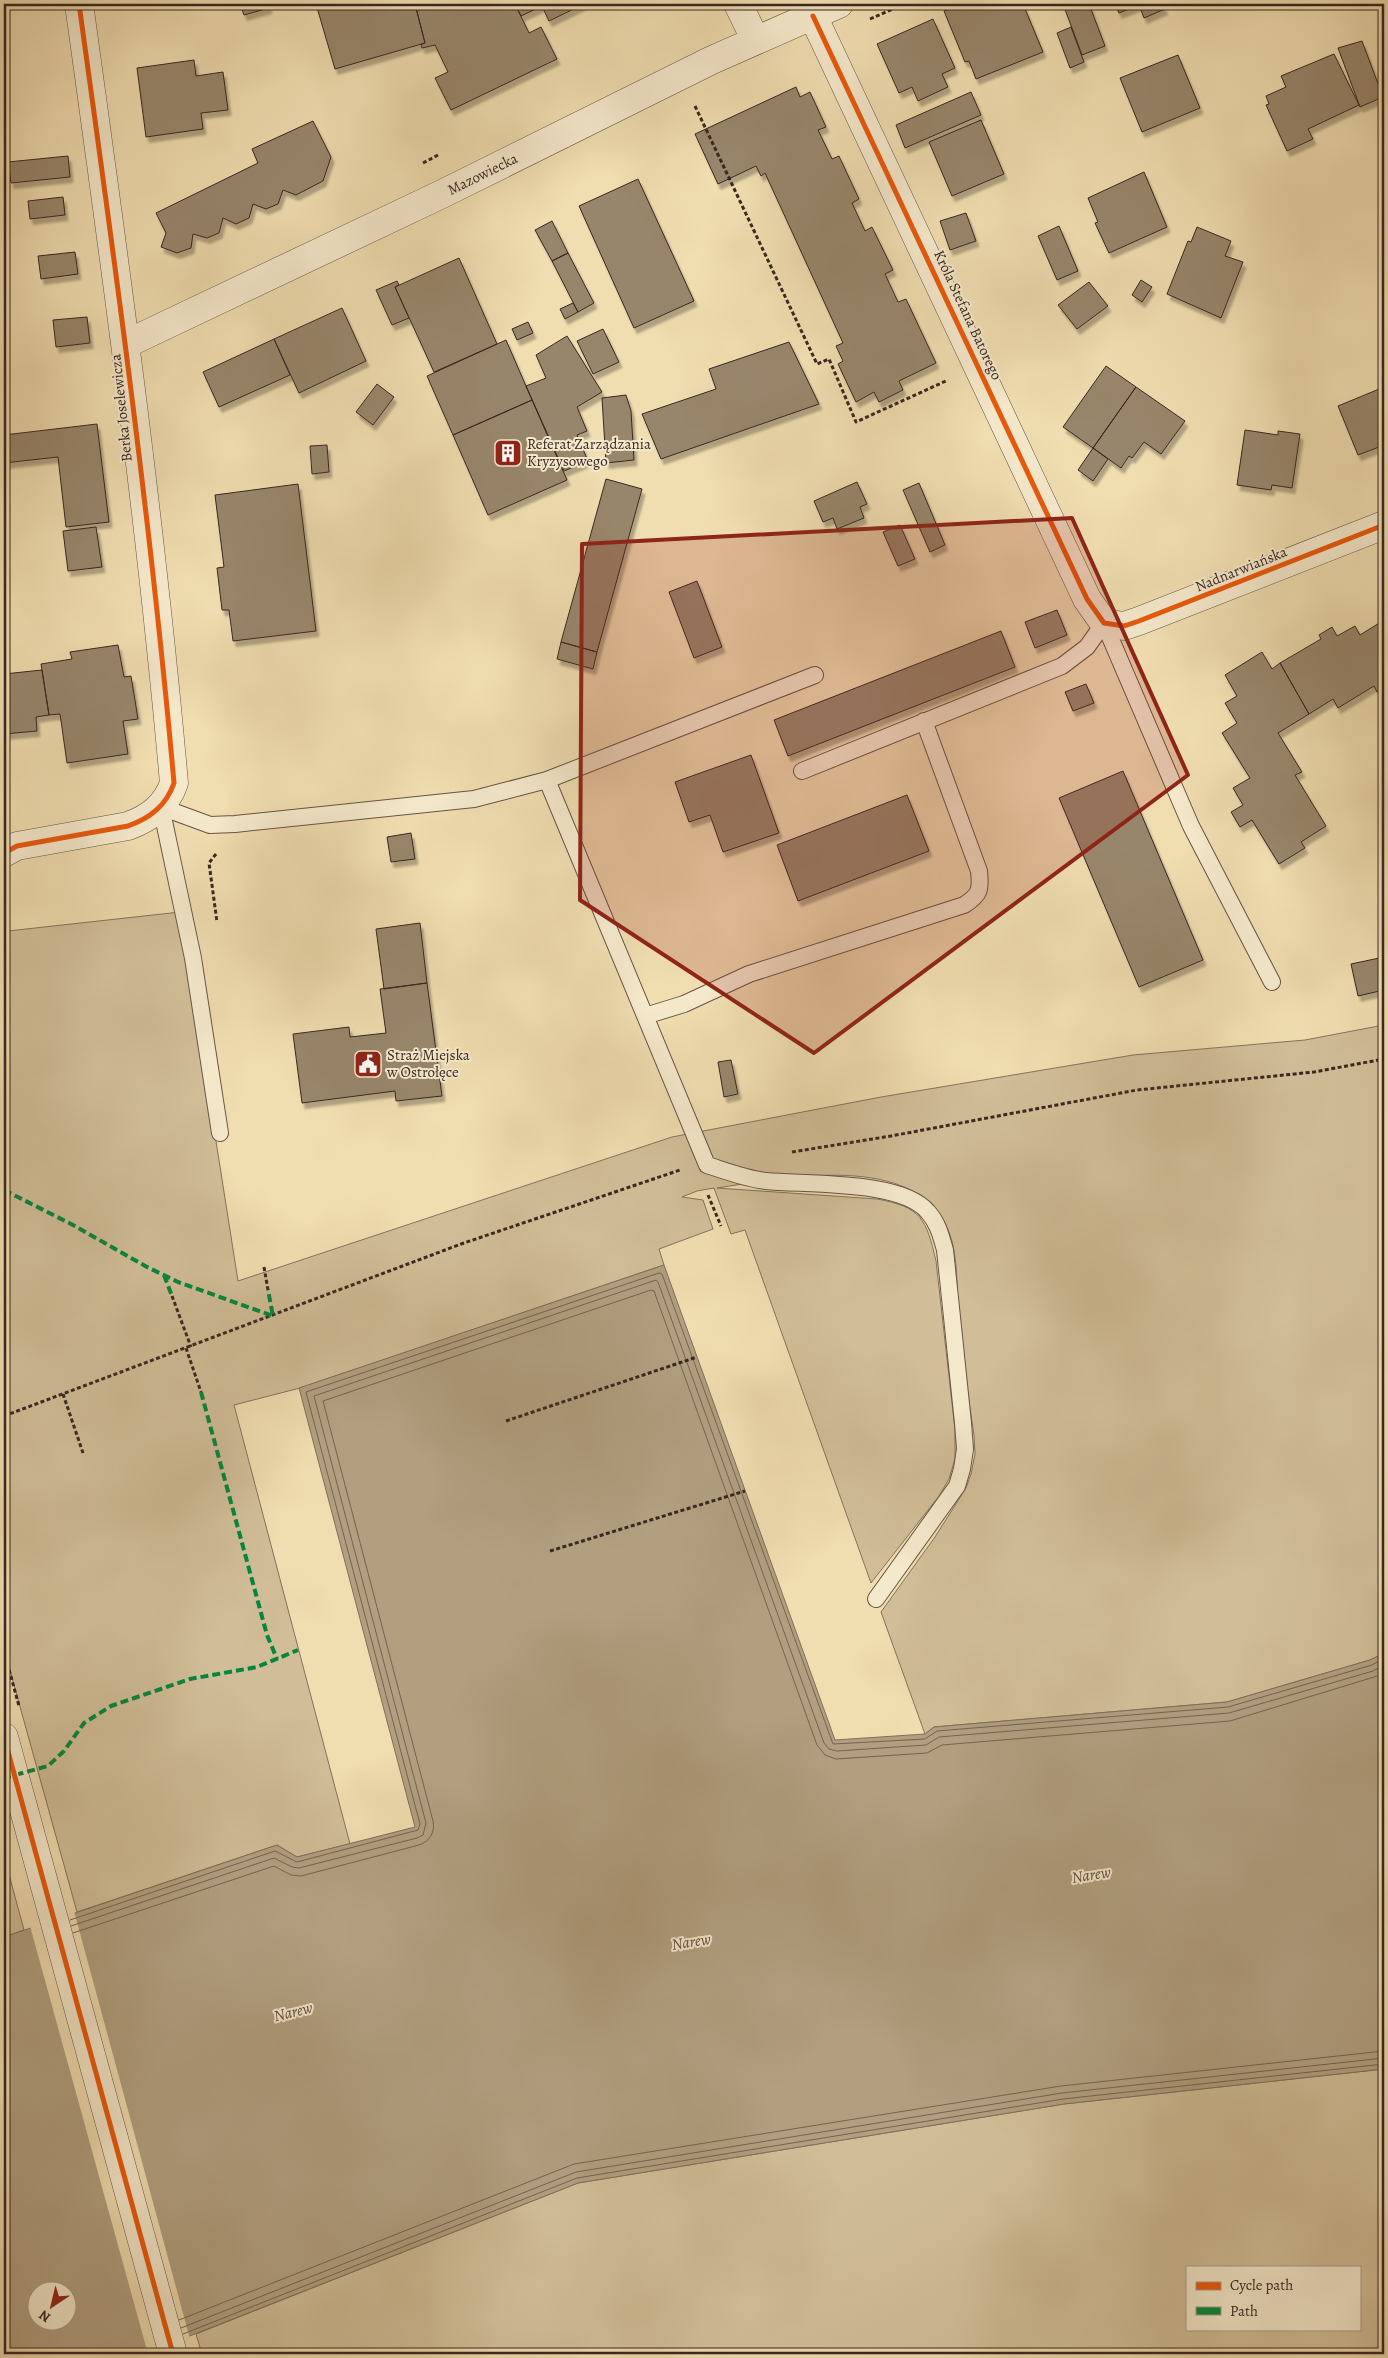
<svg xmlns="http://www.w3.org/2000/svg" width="1388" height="2358" font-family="Alegreya,serif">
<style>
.green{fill:#d1be98;stroke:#84725d;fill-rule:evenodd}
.water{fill:#b19f80;stroke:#816f5a;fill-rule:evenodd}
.pier{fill:#f0ddb0}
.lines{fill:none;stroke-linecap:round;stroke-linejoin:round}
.shore{stroke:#746351;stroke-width:1}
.building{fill:#98866c;stroke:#382722;filter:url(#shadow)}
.service-casing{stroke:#665446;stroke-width:18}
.minor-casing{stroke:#665446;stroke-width:29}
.tertiary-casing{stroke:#665446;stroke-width:29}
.path{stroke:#382722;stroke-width:3;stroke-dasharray:4 2.5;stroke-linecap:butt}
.service{stroke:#f5e9cc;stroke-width:16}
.minor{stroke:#f5e9cc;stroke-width:28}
.tertiary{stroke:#f5e9cc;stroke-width:28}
.quiet{stroke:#00873e;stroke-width:4;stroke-dasharray:8 4;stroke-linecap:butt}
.cycleway-casing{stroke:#f5e9cc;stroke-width:8}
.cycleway{stroke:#e8590c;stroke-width:5}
.marked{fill:#8f2418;fill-opacity:0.2;stroke:#8f2418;stroke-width:4;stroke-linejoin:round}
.labels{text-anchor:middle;stroke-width:4;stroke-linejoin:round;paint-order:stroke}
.street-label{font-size:15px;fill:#382722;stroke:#f5e9cc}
.poi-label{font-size:15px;fill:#382722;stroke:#f5e9cc;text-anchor:start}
.water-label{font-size:16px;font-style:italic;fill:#5c4b3e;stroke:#f5e9cc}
</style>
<defs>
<filter id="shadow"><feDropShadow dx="3" dy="5.5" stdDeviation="1" flood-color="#0004"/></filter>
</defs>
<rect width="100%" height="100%" fill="#f0ddb0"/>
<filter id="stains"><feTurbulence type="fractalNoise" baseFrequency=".004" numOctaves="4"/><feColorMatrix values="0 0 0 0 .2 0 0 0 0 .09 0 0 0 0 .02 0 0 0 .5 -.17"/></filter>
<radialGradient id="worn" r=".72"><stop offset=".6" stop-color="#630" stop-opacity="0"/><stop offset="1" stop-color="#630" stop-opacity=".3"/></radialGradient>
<path class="green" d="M180 912 238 1281 672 1137 881 1097 1133 1055 1305 1040 1384 1025V1653L1370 1660 1227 1702 934 1727 925 1734 881 1612 935 1537 966 1488 971 1474 975 1454 974 1435C968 1397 963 1357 959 1318 956 1290 959 1258 949 1232 918 1150 783 1178 717 1188L877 1199C921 1207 926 1218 936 1261L955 1430V1459L949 1479 939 1496 871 1583 745 1230 731 1234 714 1188 697 1191 682 1197 703 1200 713 1229 659 1249 664 1265 300 1388 234 1405 350 1844 297 1857 277 1845 77 1912 4 1649V928L8 931Z
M4 1856 24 1930 4 1937Z
M1384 2069V2354H202L196 2334 578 2183 1064 2104ZM1187 2267H1359V2329H1187Z"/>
<path class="water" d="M664 1265 835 1740 925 1734 934 1727 1227 1702 1370 1660 1384 1653V2069L1064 2104 578 2183 144 2354H4V1937L277 1845 297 1857 415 1827 299 1388ZM38 2290H68V2320H38Z"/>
<path class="pier" d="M74 1911 190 2339 151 2354H148L30 1926Z"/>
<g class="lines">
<path class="shore" d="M70 1920 275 1851 297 1862 418 1830 420 1824 306 1392 659 1273 662 1274 833 1744 925 1739 937 1731 1228 1707 1372 1665 1384 1658
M71 1926 274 1858 292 1867 299 1868 417 1838 423 1835 426 1823 314 1396 656 1280 658 1282 824 1743 829 1749 837 1751 926 1745 939 1737 1229 1713 1373 1671 1384 1665
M73 1933 274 1866 291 1875 301 1876 419 1845C430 1841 435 1833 433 1821L323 1401 651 1290 654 1291 817 1745 825 1755 836 1759 927 1753 942 1745 1230 1721 1384 1674
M179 2320 574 2164 1061 2086 1384 2051
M181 2328 576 2172 1062 2093 1384 2058
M183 2334 577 2178 1063 2099 1384 2064"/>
</g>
<path class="building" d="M240 4H268L269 8 244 15Z
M316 4H415L425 43 335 69Z
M415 4H515L529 33 541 27 557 59 451 110 435 78 448 72 435 45 422 48 421 44 425 43Z
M515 4H584L549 21 542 6 521 16Z
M963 4H977L978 6 983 4H1023L1043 52 976 79 969 61 965 62 944 11Z
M1063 4H1089L1105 46 1082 55Z
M1115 4H1162L1165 9 1144 18 1139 5 1119 13Z
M933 19 955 68 942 74 948 87 918 101 912 87 899 93 877 44Z
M1071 27 1084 62 1070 68 1057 33Z
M1362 41 1383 97 1360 107 1338 48Z
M1334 54 1359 105 1308 129 1313 139 1287 151 1266 105 1269 104 1266 96 1286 87 1281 76Z
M1178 55 1200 108 1142 132 1120 78Z
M194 60 196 76 223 72 228 110 201 113 203 129 146 137 137 68Z
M796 87 800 97 810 92 826 127 818 130 832 159 839 156 859 199 852 203 865 231 872 227 893 270 885 274 898 302 906 299 936 363 899 381 903 390 879 402 874 392 856 402 838 364 843 361 836 346 843 343 765 173 761 176 756 166 718 184 695 134Z
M971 92 981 115 905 148 896 125Z
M981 120 1004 174 952 196 929 142Z
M313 121 331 157 323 181 296 195 283 190 278 204 266 209 253 204 249 218 236 224 223 218 219 233 207 238 193 234 191 248 177 253 161 247 166 233 156 213 258 163 252 149Z
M68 156 70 177 11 183 8 162Z
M1144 172 1167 227 1109 253 1095 223 1098 222 1088 198Z
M638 179 694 301 634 328 579 206Z
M63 197 65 215 30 219 28 201Z
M966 213 976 241 950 250 940 221Z
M552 221 568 253 552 261 535 230Z
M1059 226 1078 271 1057 280 1038 236Z
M1197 227 1231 241 1225 256 1243 262 1221 318 1167 294 1188 241 1191 242Z
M75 252 78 274 41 279 38 256Z
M568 253 594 303 578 312 552 261Z
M459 258 497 344 434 372 395 287Z
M1141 280 1152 287 1142 302 1132 295Z
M397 281 399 285 395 287 409 318 392 325 376 290Z
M1089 282 1108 306 1077 329 1058 305Z
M573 303 578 312 565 319 560 309Z
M342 308 366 361 299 393 274 339Z
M87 317 90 343 56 347 53 320Z
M528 322 533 333 517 340 512 329Z
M603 329 619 362 593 374 577 341Z
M567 336 602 392 577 407 587 431 577 435 588 461 564 471 526 386 546 378 536 355Z
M274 339 290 375 219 407 203 372Z
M506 340 532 400 453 435 427 376Z
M789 342 819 404 661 459 642 414 716 389 709 369Z
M1106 366 1136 387 1093 448 1063 427Z
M377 384 394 397 373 425 356 412Z
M1136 387 1185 421 1161 454 1144 442 1132 458 1129 456 1121 468 1093 448Z
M1384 387V441L1378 443 1379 447 1358 455 1338 406Z
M626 395 631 411 634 460 606 463 602 398Z
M532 400 567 480 488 515 453 435Z
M97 424 109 522 66 527 58 457 4 463V435Z
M1245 430 1278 435V431L1300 434 1292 488 1272 485 1271 490 1237 485Z
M327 445 329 472 312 474 310 446Z
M1093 448 1108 459 1093 481 1078 470Z
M606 479 642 489 597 652 561 642Z
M857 482 867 504 860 507 864 518 837 529 833 518 823 522 814 501Z
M919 483 945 545 930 552 903 490Z
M298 484 316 631 233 641 229 610H222L217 568 224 567 215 495Z
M900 525 915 559 898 566 883 532Z
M96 527 102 567 68 571 63 531Z
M697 581 722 647 694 658 669 592Z
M1057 610 1067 635 1035 648 1025 622Z
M1384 620V688L1377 692 1374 686 1338 708 1333 699 1309 714 1280 663 1321 639 1319 635 1332 627 1337 636 1355 626 1360 635Z
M1001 631 1015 667 788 756 774 720Z
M561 642 597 652 593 669 557 659Z
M118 645 124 677 131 676 138 719 123 721 128 754 67 763 60 714 49 715 41 664 72 659 70 652Z
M1262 652 1272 669 1280 663 1309 714 1278 733 1302 772 1295 775 1326 826 1301 842 1305 848 1279 864 1252 820 1240 827 1231 812 1243 805 1233 788 1250 778 1222 733 1237 723 1225 703 1237 696 1225 675Z
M42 670 49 715 36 717 37 731 4 734V674Z
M1086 684 1094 703 1073 711 1065 692Z
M751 755 779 833 723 852 710 815 689 822 675 782Z
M1123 771 1203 960 1139 987 1059 798Z
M907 795 929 851 798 901 777 845Z
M411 833 415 859 391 862 387 837Z
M420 923 427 983 384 989 376 929Z
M1384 957V990L1358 996 1351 964Z
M427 983 442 1096 396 1101 395 1091 302 1103 293 1034 349 1027 350 1037 386 1033 380 989Z
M731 1060 738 1094 724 1097 718 1062Z"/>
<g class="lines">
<defs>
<path id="service" d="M1104 623 1191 826 1272 982
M802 771 1062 666 1087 647 1104 623
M547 780 707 1165C726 1171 747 1179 766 1181 807 1185 902 1180 928 1212 938 1223 941 1236 945 1250L963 1423 965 1449 962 1469 957 1486 876 1599
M161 807 210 825 235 824 474 799 547 780 815 675
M161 807 193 958 220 1133
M645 1016 684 1004 749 974 964 905C980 895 981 890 979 871L924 721"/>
<g id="minor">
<path d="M738 4 755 39"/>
<path d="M813 16 1087 599 1104 623 1124 626 1139 621 1384 525"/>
<path id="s1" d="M126 344 442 194 712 60 839 4"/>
</g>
<path id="tertiary" d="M4 853 17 846 128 826C150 818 166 806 174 783 151 523 115 263 79 4
M4 1737 173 2354"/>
</defs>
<use href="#service" class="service-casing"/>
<use href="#minor" class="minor-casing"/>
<use href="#tertiary" class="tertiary-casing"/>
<path class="path" d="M870 19 904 4
M695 106 817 364 829 359 856 422 948 380
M423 163 440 154
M216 854 209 863 217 922
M792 1152 891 1136 1137 1090 1314 1072 1384 1059
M708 1195 721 1226
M264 1267 268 1290
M172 1296 191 1347
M186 1348 201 1392
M63 1394 83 1453
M4 1416 461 1244 680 1170
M506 1421 697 1357
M550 1551 745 1491
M4 1651 19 1706"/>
<use href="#service" class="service"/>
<use href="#minor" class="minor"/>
<use href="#tertiary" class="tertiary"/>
<path class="quiet" d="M4 1190 73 1225 147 1267 178 1282 273 1316 268 1290
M164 1275 172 1296
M201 1392 267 1635 277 1659
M4 1778 48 1766 64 1751 84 1723 111 1706 190 1679 257 1667 298 1650"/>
<defs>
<path id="cycleway" d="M813 16 1087 599 1104 623 1124 626 1139 621 1384 525
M4 853 17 846 128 826C150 818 166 806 174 783 151 523 115 263 79 4
M4 1737 173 2354"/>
</defs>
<use href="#cycleway" class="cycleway-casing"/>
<use href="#cycleway" class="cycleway"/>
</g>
<path class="marked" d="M1072 518 1188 775 814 1053 580 900 582 544Z"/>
<defs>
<symbol id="building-square" viewBox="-11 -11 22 22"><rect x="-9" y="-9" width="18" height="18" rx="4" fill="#8f2418" stroke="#f5e9cc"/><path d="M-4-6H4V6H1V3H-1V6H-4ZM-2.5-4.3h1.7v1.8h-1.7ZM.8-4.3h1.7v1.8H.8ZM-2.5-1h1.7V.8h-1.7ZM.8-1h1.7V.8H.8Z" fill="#fff"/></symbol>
<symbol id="civic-square" viewBox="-11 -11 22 22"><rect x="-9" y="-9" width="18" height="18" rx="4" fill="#8f2418" stroke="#f5e9cc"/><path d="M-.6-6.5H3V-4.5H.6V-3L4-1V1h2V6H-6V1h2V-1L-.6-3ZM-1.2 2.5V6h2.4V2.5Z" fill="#fff"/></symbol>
</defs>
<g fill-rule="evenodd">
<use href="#building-square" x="492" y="437" width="32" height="32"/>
<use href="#civic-square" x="352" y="1048" width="32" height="32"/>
</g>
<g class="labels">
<g class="street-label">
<text dy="5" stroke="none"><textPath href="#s1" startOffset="395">Mazowiecka</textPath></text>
<text transform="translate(968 315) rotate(65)" y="5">Króla Stefana Batorego</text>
<text transform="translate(121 408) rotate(-96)" y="5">Berka Joselewicza</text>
<text transform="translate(1241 569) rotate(-22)" y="5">Nadnarwiańska</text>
</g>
<g class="poi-label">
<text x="527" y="449">Referat Zarządzania<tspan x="527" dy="17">Kryzysowego</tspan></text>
<text x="387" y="1060">Straż Miejska<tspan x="387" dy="17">w Ostrołęce</tspan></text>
</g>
<g class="water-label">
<text transform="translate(1091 1874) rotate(-9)" y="6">Narew</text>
<text transform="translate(691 1941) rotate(-9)" y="6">Narew</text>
<text transform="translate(293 2011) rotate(-14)" y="6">Narew</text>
</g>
</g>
<rect width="1388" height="2358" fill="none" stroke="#f0ddb0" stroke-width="20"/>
<rect x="5" y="5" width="1378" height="2348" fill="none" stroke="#382722" stroke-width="2.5"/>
<rect x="10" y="10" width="1368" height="2338" fill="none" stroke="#382722"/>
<rect x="1186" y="2266" width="175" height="65" fill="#f5e9cc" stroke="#a99b88"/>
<rect x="1196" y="2282" width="25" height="8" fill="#e8590c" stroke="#a99b88"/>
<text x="1230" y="2290" font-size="15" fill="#382722">Cycle path</text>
<rect x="1196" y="2307" width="25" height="8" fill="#00873e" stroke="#a99b88"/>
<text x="1230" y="2316" font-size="15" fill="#382722">Path</text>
<g transform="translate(52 2306) rotate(215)"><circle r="24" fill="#f5e9cc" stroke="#a99b88"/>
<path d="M0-4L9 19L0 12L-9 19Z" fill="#8f2418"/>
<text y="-8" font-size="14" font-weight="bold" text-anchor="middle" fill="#382722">N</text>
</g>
<rect width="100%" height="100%" filter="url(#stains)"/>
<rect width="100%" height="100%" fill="url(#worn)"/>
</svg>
